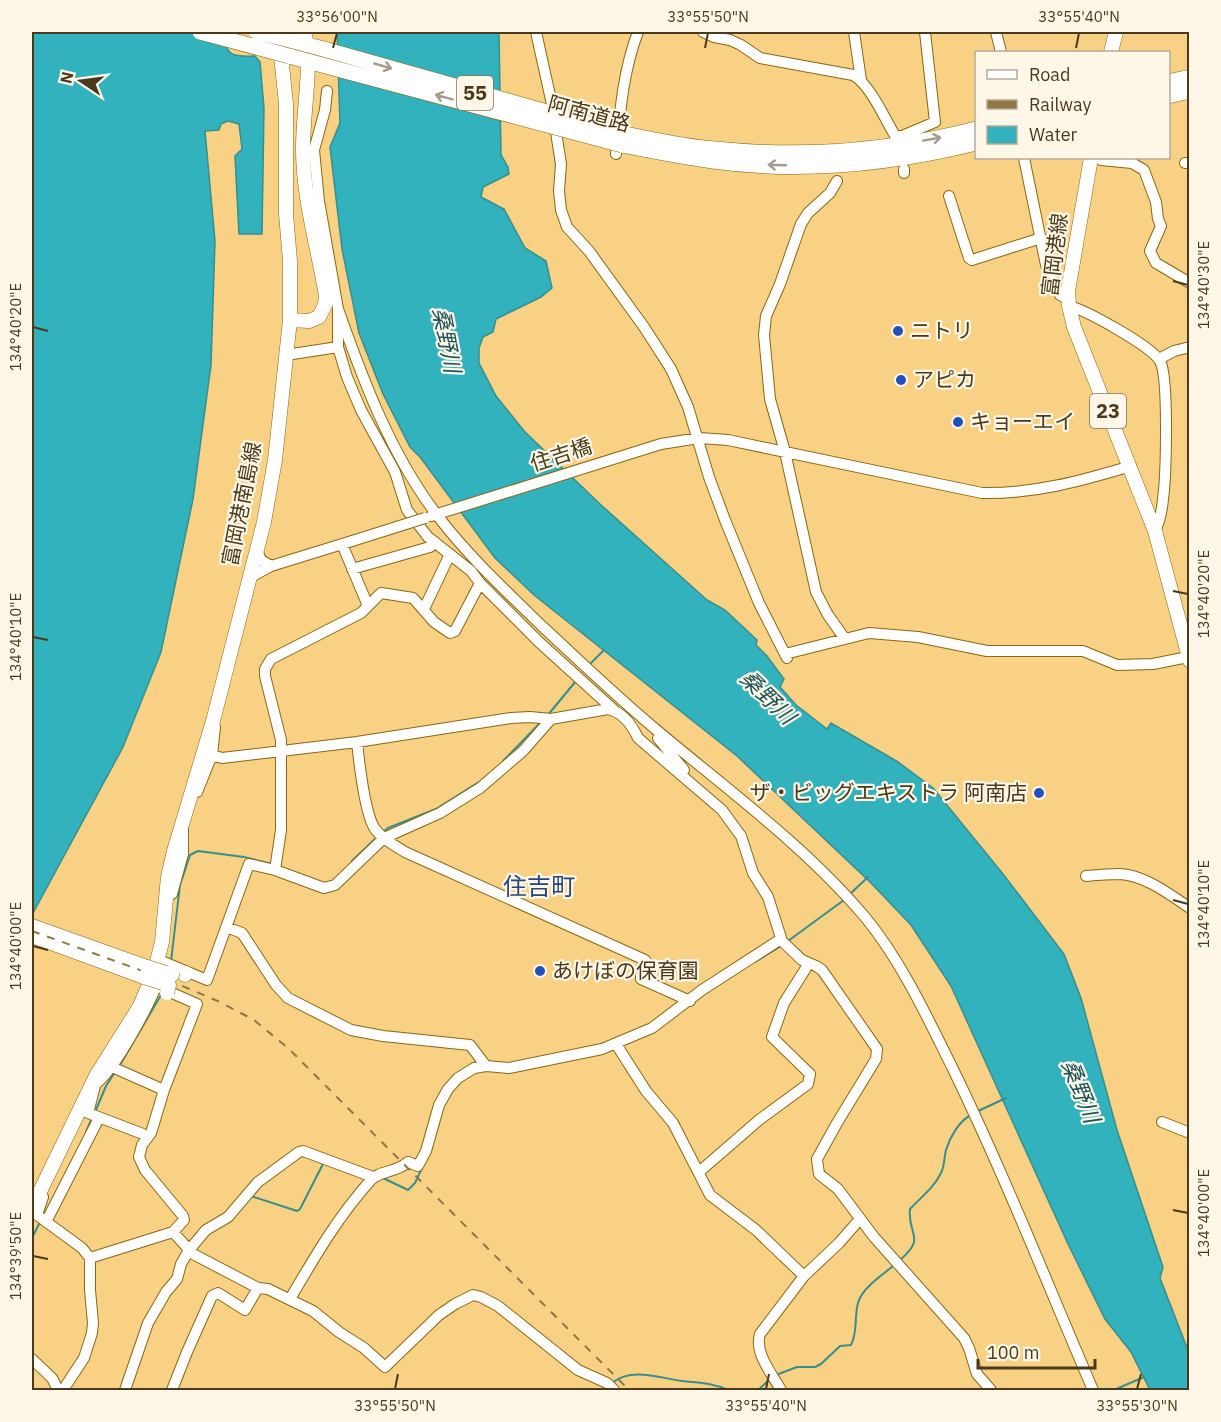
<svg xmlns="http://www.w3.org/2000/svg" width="1221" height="1422" font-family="'IBM Plex Sans','Noto Sans JP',sans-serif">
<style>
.water{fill:#31b2bd;stroke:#388e8c;stroke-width:1.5}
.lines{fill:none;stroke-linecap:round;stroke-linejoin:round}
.stream{stroke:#388e8c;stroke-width:2}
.minor-casing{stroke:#8a6712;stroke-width:12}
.major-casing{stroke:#8a6712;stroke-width:15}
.highway-casing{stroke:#8a6712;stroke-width:16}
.minor{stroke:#fff;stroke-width:10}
.major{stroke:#fff;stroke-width:14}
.highway{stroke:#fff;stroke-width:15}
.rail{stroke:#907645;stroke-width:2;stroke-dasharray:8 8;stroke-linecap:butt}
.minor-bridge-casing{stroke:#8a6712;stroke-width:12;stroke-linecap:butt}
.major-bridge-casing{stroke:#8a6712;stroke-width:15;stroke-linecap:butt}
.highway-bridge-casing{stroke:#8a6712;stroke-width:16;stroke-linecap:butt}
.minor-bridge{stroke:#fff;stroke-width:10}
.major-bridge{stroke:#fff;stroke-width:14}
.highway-bridge{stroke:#fff;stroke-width:15}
.oneway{stroke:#a49c8d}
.ticks{fill:none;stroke:#4a3a1b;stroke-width:2}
.poi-dot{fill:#2251be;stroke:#fef7e8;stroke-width:2}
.labels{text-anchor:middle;stroke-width:4.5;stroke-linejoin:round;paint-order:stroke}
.shield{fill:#fef7e8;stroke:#807358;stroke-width:1.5}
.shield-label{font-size:20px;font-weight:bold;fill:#4a3a1b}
.street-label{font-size:21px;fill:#4a3a1b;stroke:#fef7e8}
.poi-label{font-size:21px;fill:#4a3a1b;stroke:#fef7e8;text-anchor:start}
.water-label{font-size:22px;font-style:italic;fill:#1f5358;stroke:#fef7e8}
.quarter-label{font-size:24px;fill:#2a447c;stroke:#fef7e8}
.neatline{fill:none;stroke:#4a3a1b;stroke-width:2}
.ticks-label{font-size:15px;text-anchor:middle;fill:#4a3a1b}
</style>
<rect width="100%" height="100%" fill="#f8d185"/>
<path class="water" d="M32 32H224C225 56 232 57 255 56L260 62 264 108 262 234H239L235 156 242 149 239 124 228 121 221 124 219 130 205 131 215 241 211 365 193 499 161 652 123 747 32 915Z
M337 32H499L501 155 508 167 509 174 483 187 481 197 504 209 525 248 546 261 552 288 541 297 496 319 493 332 483 337 479 348V363L496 396 525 432 601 505 707 600 725 610 757 640 756 645 767 656 784 679 780 687 796 705 827 729 831 723 898 762 933 788 1003 874 1064 954 1081 998 1117 1130 1163 1267 1160 1278 1189 1353V1390H1150L1131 1352 1105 1319 1068 1244 951 986 911 925 870 882 737 756 534 595 495 558 420 457 410 447 383 394 359 333 342 249 330 147 340 123Z"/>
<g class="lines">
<path class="stream" d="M589 665 604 650
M547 716 576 681
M503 761 541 722
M383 832 388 828 436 809 479 782
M352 861 376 838
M850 894 868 877
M788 941 844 900
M171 961 180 885 190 855 198 851 244 857 272 864
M755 962 781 946
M120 1065 161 995
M95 1112 106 1086 115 1072
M976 1112 1006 1098
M86 1132 92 1118
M383 1178 408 1190 415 1183 422 1168
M251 1196 297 1211 300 1209 324 1162
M32 1238 40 1222
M900 1260C927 1237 907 1235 910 1209 921 1197 933 1189 941 1173 945 1165 944 1157 946 1150 950 1137 959 1121 971 1115
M776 1375 797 1367H815L821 1364 840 1346 851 1345C858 1332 854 1317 858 1303 862 1288 881 1276 893 1266
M612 1383C631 1367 660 1378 682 1381 698 1383 714 1383 728 1390
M758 1390 769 1380
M1114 1390 1144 1377"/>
<defs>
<path id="minor" d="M536 32 551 100 561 164 559 191 561 210 567 227 589 251 644 327 671 369 688 407 709 477 725 520 759 603 787 658
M703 32 714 37 730 40 741 45 760 58 853 75C871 85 885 120 897 139
M854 32 861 80
M996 32 1001 52
M327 91 325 110 314 150 319 201 338 309V347L347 377 361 410 395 472 407 510 428 537 471 571 480 583 539 642 614 710
M896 136H902L935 122 925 32
M616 154C620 112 623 71 638 32
M1024 158 1046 265 1060 295 1068 299
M1101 160 1132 163 1144 170 1156 202 1158 219 1161 226 1150 251 1156 263 1190 283
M1185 163H1190
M904 169V173
M837 181 830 193 808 213 801 224 780 284 766 316 764 335 770 399 785 452 816 592 828 615 845 639
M949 196 969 258 972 260 1041 238
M1069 306C1086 310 1151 346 1160 361 1169 377 1166 477 1163 499 1162 510 1160 521 1155 531
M338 309C363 380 391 455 437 515 468 556 507 592 544 628 582 663 619 699 659 732 729 791 806 847 865 917 902 962 927 1017 953 1069 1004 1174 1047 1283 1093 1390
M286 355 338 347
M1159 359 1174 351 1190 347
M431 516 661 444 699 438 728 440 982 493C1034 494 1081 481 1131 466
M342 544 368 606
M271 566 352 541
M352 569 430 547 435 542
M249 578 271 566 261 560 257 550
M480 583 455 631 450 633 434 622 413 598 381 593 361 613 271 659 265 669V676L281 740V830L275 870 324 888 335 885 384 838 440 813 480 788 523 751 551 719
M424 609 450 554
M785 654 869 633 918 637 987 651H1083L1117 665 1153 664 1188 657
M658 738 684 770
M357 742C359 761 365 815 375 829 382 839 394 845 405 852L645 960 648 964 641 975V979L690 1001
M212 755 222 758 357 742 511 718 530 717 551 719 608 709C622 712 632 725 638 738L722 810 741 836 753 873 768 897 782 941 802 960 816 966 822 970 877 1049 876 1059 837 1123 817 1159 819 1174 838 1189 874 1237 964 1338 969 1348 977 1374 991 1390
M197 792 212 755 215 727
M1086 876C1097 875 1108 874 1119 874 1145 875 1169 894 1190 908
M172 894 183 854V827
M226 927 242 933 276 985 288 998 351 1030 383 1036 470 1045 486 1066
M164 962 207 980 249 864 275 870
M616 1044 646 1091 673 1123 710 1195 756 1230 804 1276
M112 1067 164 1090
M91 1086C107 1085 155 996 159 978
M95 1086 88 1113 143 1134 146 1137
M1162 1122 1190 1133
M699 1172 759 1120 808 1084 810 1074 772 1037 784 1003 806 968 807 963
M43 1197 37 1215 82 1248 90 1258V1290L93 1323 92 1333 84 1358 63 1390
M46 1222 99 1118
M173 1232 193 1254 258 1288 268 1289 313 1311 339 1332 364 1348 385 1367 439 1315 455 1304 473 1295 481 1297 498 1306 578 1370 607 1383 614 1390
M90 1258 173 1232 184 1220 183 1216 145 1170 139 1157 142 1145 151 1133 164 1090 197 1004 163 989
M290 1299C314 1258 339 1215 371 1180 380 1170 396 1173 408 1162L418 1166 426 1151 439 1105 448 1089 458 1078 474 1068 486 1066 509 1068 602 1049 652 1028 702 990 781 939
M32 1359 52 1378 58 1390
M125 1390 148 1323 166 1292 177 1279 181 1264 189 1250 206 1230 228 1217 258 1182 299 1152 303 1151 373 1177
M172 1390 187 1352 212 1296 218 1293 245 1310 258 1288
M781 1390C772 1374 754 1353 760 1334L804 1276 839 1243 860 1219"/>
<path id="major" d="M304 32 307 45
M1111 52 1116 32
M1091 158 1068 291 1069 306 1074 327 1155 531 1190 661
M290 320 309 321 319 317 325 305 326 296C318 248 303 198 303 149 303 119 308 90 308 61
M32 926 147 967
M32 936 144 977
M185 975 186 973
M32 1208 96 1076 140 1006 154 973 162 942 168 877 174 851 213 721 264 522 275 460 290 320V261L286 214V104L280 46"/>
<path id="highway" d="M290 40 327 50
M289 56 326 66
M1168 82 1190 77
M1168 96 1190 91
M625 134C655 140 685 147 715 149 803 158 891 151 976 129
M622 145C652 151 682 157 713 161 800 173 891 164 976 143"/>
</defs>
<use href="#minor" class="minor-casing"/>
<use href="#major" class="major-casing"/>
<use href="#highway" class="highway-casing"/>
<use href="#minor" class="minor"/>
<use href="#major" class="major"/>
<use href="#highway" class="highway"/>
<path class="rail" d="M32 931 173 982 220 1002 254 1020 289 1049 629 1390"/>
<defs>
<path id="minor-bridge" d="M352 541 425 518"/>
<path id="major-bridge" d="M147 967 172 975 173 971
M144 977 169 985 167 993"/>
<path id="highway-bridge" d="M200 32 289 56
M257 32 290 40
M327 50 625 134
M326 66 622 145"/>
</defs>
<use href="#minor-bridge" class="minor-bridge-casing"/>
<use href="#major-bridge" class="major-bridge-casing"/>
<use href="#highway-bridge" class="highway-bridge-casing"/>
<use href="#minor-bridge" class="minor-bridge"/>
<use href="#major-bridge" class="major-bridge"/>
<use href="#highway-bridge" class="highway-bridge"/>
</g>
<defs><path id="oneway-shaft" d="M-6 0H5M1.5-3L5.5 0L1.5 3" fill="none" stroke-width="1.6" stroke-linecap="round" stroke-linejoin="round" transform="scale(1.5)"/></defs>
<g class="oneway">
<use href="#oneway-shaft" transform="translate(383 66) rotate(16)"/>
<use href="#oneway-shaft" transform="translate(444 97) rotate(-165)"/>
<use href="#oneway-shaft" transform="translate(932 139) rotate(-10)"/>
<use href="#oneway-shaft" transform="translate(777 165) rotate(-178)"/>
</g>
<path class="ticks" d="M333 48 337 33M705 48 708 33M1076 48 1079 33M1173 281 1188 285M33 327 48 331M1173 591 1188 594M33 637 48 640M1173 900 1188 904M33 946 48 950M1173 1210 1188 1213M33 1256 48 1259M395 1389 398 1374M766 1389 769 1374M1137 1389 1141 1374"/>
<g class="poi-dot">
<circle cx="898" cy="331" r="6"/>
<circle cx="901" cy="380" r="6"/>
<circle cx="958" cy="422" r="6"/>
<circle cx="1039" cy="793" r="6"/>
<circle cx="540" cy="971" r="6"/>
</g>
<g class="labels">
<g class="shield">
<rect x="457" y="76" width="36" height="34" rx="4.5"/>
<rect x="1090" y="394" width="36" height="34" rx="4.5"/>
</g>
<g class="shield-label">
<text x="475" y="100">55</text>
<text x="1108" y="418">23</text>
</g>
<g class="street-label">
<text transform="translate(589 114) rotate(15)" y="7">阿南道路</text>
<text transform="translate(1055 255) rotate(-83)" y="7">富岡港線</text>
<text transform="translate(561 455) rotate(-18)" y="7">住吉橋</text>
<text transform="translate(242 504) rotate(-79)" y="7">富岡港南島線</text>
</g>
<g class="poi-label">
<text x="910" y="338">ニトリ</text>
<text x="913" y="387">アピカ</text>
<text x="970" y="429">キョーエイ</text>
<text x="1027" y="800" text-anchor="end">ザ・ビッグエキストラ 阿南店</text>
<text x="552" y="978">あけぼの保育園</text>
</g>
<g class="water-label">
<text transform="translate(447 340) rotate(79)" y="8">桑野川</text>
<text transform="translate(768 697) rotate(44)" y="8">桑野川</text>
<text transform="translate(1081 1091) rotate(68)" y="8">桑野川</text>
</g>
<g class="quarter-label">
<text x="539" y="895">住吉町</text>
</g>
</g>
<rect width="1221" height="1422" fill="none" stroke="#fef7e8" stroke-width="66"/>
<rect x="975" y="51" width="195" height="108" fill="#fef7e8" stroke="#b6ab96" stroke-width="1.5"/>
<rect x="987" y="70" width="30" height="9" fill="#ffffff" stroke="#b6ab96" stroke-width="1.5"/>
<text x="1029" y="81" font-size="18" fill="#4a3a1b">Road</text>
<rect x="987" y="100" width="30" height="9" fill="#907645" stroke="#b6ab96" stroke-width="1.5"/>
<text x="1029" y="111" font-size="18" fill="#4a3a1b">Railway</text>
<rect x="987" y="126" width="30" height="18" fill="#31b2bd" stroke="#b6ab96" stroke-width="1.5"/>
<text x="1029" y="141" font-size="18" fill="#4a3a1b">Water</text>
<g transform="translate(81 81) rotate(283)" stroke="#fef7e8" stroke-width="4.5" paint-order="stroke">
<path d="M0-4.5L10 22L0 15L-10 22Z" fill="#4a3a1b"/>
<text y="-9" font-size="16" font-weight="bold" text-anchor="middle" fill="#4a3a1b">N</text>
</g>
<path d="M978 1359v9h117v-9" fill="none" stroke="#4a3a1b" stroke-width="3"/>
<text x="987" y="1359" font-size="18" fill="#4a3a1b" stroke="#fef7e8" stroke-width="4.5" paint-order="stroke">100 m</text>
<rect x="33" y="33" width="1155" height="1356" class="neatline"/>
<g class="ticks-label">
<text x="337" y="22">33°56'00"N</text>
<text x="708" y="22">33°55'50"N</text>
<text x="1079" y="22">33°55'40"N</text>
<text transform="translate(1204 285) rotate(-90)" y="5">134°40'30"E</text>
<text transform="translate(16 327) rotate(-90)" y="5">134°40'20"E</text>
<text transform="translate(1204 594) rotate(-90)" y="5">134°40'20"E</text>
<text transform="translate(16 637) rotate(-90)" y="5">134°40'10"E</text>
<text transform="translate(1204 904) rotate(-90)" y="5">134°40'10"E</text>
<text transform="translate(16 946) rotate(-90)" y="5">134°40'00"E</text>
<text transform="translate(1204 1213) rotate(-90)" y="5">134°40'00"E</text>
<text transform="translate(16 1256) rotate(-90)" y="5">134°39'50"E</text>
<text x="395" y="1411">33°55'50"N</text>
<text x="766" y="1411">33°55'40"N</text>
<text x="1137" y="1411">33°55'30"N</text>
</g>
</svg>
